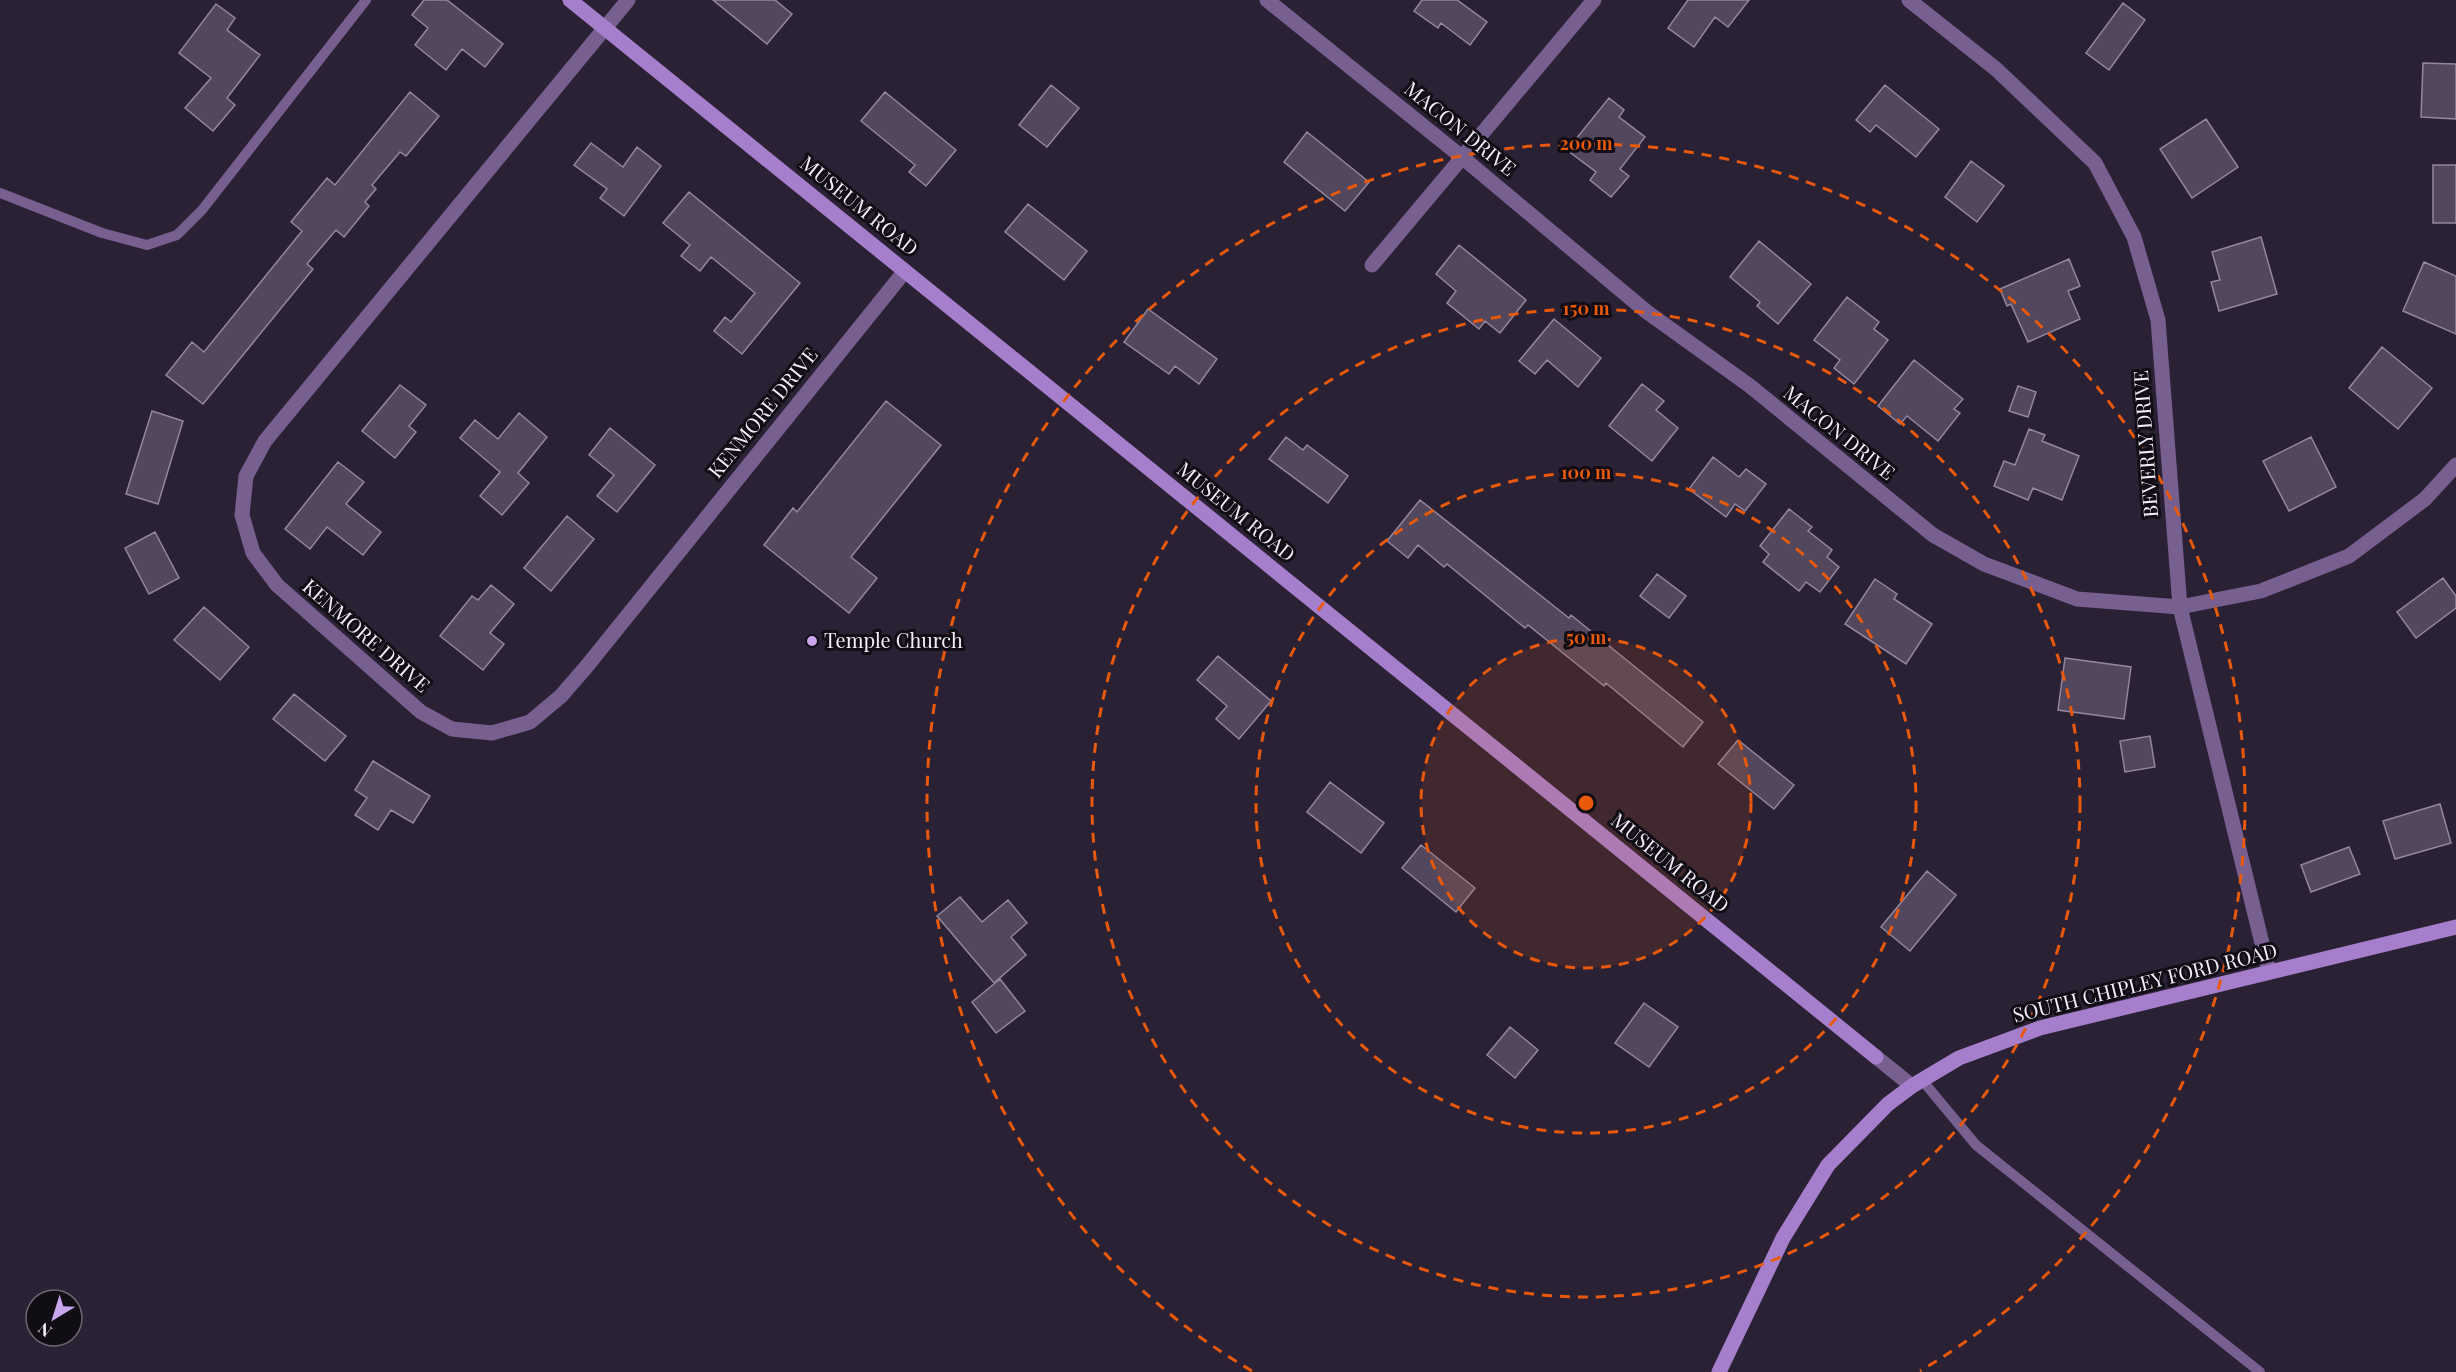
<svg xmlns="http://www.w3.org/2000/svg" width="2456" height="1372" font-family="'Playfair Display',serif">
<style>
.building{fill:#52475d;stroke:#92879f;stroke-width:1.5}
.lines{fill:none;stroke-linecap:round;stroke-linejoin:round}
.lane{stroke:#77608f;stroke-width:10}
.street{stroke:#77608f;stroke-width:15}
.secondary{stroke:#a67fcc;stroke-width:15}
.ring{fill:none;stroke:#e8590c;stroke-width:3;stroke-dasharray:10 8}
.poi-dot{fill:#c9a5ee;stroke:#110d15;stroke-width:2}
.labels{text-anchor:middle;stroke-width:6;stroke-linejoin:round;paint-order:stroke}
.street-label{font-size:20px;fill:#f4eefc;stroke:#110d15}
.poi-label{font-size:20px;fill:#f4eefc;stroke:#110d15;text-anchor:start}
.centre{fill:#e8590c;stroke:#110d15;stroke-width:3}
.ring-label{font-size:18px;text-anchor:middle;font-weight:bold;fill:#e8590c;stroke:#110d15;stroke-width:6;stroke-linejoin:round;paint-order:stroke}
</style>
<rect width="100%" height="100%" fill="#2b2135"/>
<path class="building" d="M424 0H447L503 44 485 67 462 49 446 70 415 45 428 28 412 15Z
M713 0H775L792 14 767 44Z
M1422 0H1457L1487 22 1470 45 1441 23 1438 28 1414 11Z
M1688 0H1749L1728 27 1715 17 1694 47 1668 28Z
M2123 3 2145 20 2109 70 2086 53Z
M216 4 235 18 227 30 260 55 227 98 235 105 213 131 185 108 211 78 179 53Z
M2423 63 2456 64V119L2421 117Z
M1051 85 1079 108 1047 147 1019 125Z
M1885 85 1939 129 1916 157 1876 125 1870 132 1856 120Z
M410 92 439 116 406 156 400 152 372 185 376 189 365 202 369 206 344 237 336 230 307 264 313 269 203 404 166 375 192 342 204 352 302 231 291 222 327 178 335 185Z
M885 92 956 150 926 186 909 172 915 165 861 121Z
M1609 98 1624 110 1619 117 1645 137 1620 169 1629 176 1611 197 1590 180 1596 172 1567 150Z
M2206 119 2238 167 2192 198 2160 149Z
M1307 132 1369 182 1345 211 1284 162Z
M591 143 623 167 637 147 661 166 624 216 600 198 607 189 574 165Z
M1971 161 2004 186 1977 222 1945 197Z
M2433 165H2456V223H2433Z
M689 192 800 283 742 354 714 331 725 317 731 322 755 293 711 257 700 271 681 256 690 245 663 223Z
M1028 204 1087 251 1064 280 1005 232Z
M2261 237 2277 294 2219 311 2211 282 2220 280 2212 252Z
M1759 241 1811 284 1778 324 1757 306 1760 302 1730 277Z
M1459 245 1526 300 1500 333 1485 321 1479 329 1447 303 1456 291 1436 274Z
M2069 259 2080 286 2068 291 2080 319 2028 342 2011 304 2007 306 2000 289Z
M2424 262 2456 276V334L2403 311Z
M1847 297 1879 322 1874 329 1888 340 1854 384 1834 368 1840 360 1814 340Z
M1148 309 1217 359 1199 384 1175 366 1169 374 1124 342Z
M1554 319 1601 358 1578 387 1547 360 1535 374 1519 361Z
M2382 347 2432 388 2398 429 2349 388Z
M1914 360 1963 399 1954 409 1960 413 1938 441 1907 416 1900 424 1878 406Z
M1642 384 1664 401 1656 410 1678 428 1652 461 1609 426Z
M400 385 426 405 409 426 416 432 395 458 362 431Z
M2018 386 2036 392 2028 417 2009 411Z
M886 401 941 445 851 557 877 578 849 613 764 545 793 508 797 512Z
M152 411 183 421 158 504 126 494Z
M519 413 547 437 518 473 529 483 502 515 480 496 500 472 460 438 475 420 498 439Z
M610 428 655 465 617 512 597 496 614 475 589 455Z
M2029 429 2045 435 2042 441 2079 456 2062 500 2033 488 2028 500 1994 486 2004 461 2015 465Z
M1286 437 1303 450 1307 445 1348 476 1328 503 1269 459Z
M2311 437 2336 487 2289 511 2263 461Z
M1713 457 1739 477 1746 469 1766 484 1745 511 1735 504 1726 517 1689 489Z
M338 462 364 482 346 504 381 532 363 555 327 527 310 549 285 529Z
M1420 500 1569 618 1571 615 1703 722 1683 747 1606 683 1604 686 1528 625 1525 628 1447 564 1444 567 1418 545 1408 558 1387 541Z
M1789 509 1812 527 1808 531 1832 550 1827 557 1839 567 1820 592 1806 582 1799 591 1763 562 1769 554 1760 546Z
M567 516 594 539 551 591 524 568Z
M155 532 179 578 149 594 125 548Z
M1657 574 1686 596 1669 618 1640 596Z
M2443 578 2456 596V608L2416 638 2397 612Z
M1875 579 1897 594 1894 599 1932 624 1906 664 1845 624Z
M491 585 514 604 490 633 504 644 483 670 440 636 472 596 478 600Z
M204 607 249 647 220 680 174 640Z
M1218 656 1271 701 1239 739 1216 719 1227 706 1197 680Z
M2065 658 2131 667 2124 719 2058 710Z
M294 694 346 736 325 761 273 719Z
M2150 736 2155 767 2125 772 2120 741Z
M1738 740 1794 785 1774 809 1718 764Z
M373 761 430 796 413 823 391 810 378 830 355 815 367 798 355 790Z
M1330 782 1384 823 1361 853 1307 812Z
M2440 804 2451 843 2395 859 2383 821Z
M1421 845 1475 888 1456 912 1402 868Z
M2349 847 2360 874 2311 892 2301 865Z
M1927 871 1956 895 1910 951 1881 927Z
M960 897 982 922 1008 900 1027 923 1011 937 1026 955 994 983 937 916Z
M1000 979 1025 1011 996 1033 972 1002Z
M1644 1003 1678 1027 1649 1067 1615 1043Z
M1510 1027 1538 1050 1515 1078 1487 1055Z"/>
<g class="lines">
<path class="lane" d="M0 193 102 233 147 245 177 235 202 210 366 0
M1922 1080 1976 1145 2260 1372"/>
<path class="street" d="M628 0 265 441 246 476 242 515 253 553 277 585 421 712 452 729 492 733 530 722 561 696 587 666 905 271
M1267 0 1463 158 1647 312 1750 386 1933 535 1984 564 2077 599 2180 607 2261 591 2349 556 2425 499 2456 465
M1909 0 1996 69 2095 163 2134 237 2158 320 2180 607 2269 972
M1372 265 1594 0
M1876 1057 1912 1086"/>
<path class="secondary" d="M570 0 1876 1057
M1719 1372 1783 1238 1828 1165 1888 1104 1912 1086 1959 1058 2040 1028 2456 927"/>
</g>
<circle cx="1586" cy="803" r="165" fill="#e8590c" fill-opacity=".12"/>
<g class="ring">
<circle cx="1586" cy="803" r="165"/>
<circle cx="1586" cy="803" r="330"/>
<circle cx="1586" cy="803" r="494"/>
<path d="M1252 1371A659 659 0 1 1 1920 1371"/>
</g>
<circle class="poi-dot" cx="812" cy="641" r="6"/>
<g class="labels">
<g class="street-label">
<text transform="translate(1460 129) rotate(39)" y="7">MACON DRIVE</text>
<text transform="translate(859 206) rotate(39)" y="7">MUSEUM ROAD</text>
<text transform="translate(763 413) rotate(-51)" y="7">KENMORE DRIVE</text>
<text transform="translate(1839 433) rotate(39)" y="7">MACON DRIVE</text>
<text transform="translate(2146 444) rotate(-94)" y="7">BEVERLY DRIVE</text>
<text transform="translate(1236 512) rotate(39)" y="7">MUSEUM ROAD</text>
<text transform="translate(366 636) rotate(41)" y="7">KENMORE DRIVE</text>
<text transform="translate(1670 863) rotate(39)" y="7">MUSEUM ROAD</text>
<text transform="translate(2145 983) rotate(-14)" y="7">SOUTH CHIPLEY FORD ROAD</text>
</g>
<g class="poi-label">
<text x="824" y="648">Temple Church</text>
</g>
</g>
<circle cx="1586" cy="803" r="9" class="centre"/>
<g class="ring-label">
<text x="1586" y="150">200 m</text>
<text x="1586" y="315">150 m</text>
<text x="1586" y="479">100 m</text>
<text x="1586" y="644">50 m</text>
</g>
<g transform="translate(54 1318) rotate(218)"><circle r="28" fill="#110d15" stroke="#6c6771" stroke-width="1.5"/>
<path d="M0-4.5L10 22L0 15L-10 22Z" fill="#c9a5ee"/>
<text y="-9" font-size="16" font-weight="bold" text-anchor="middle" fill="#f4eefc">N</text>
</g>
</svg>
